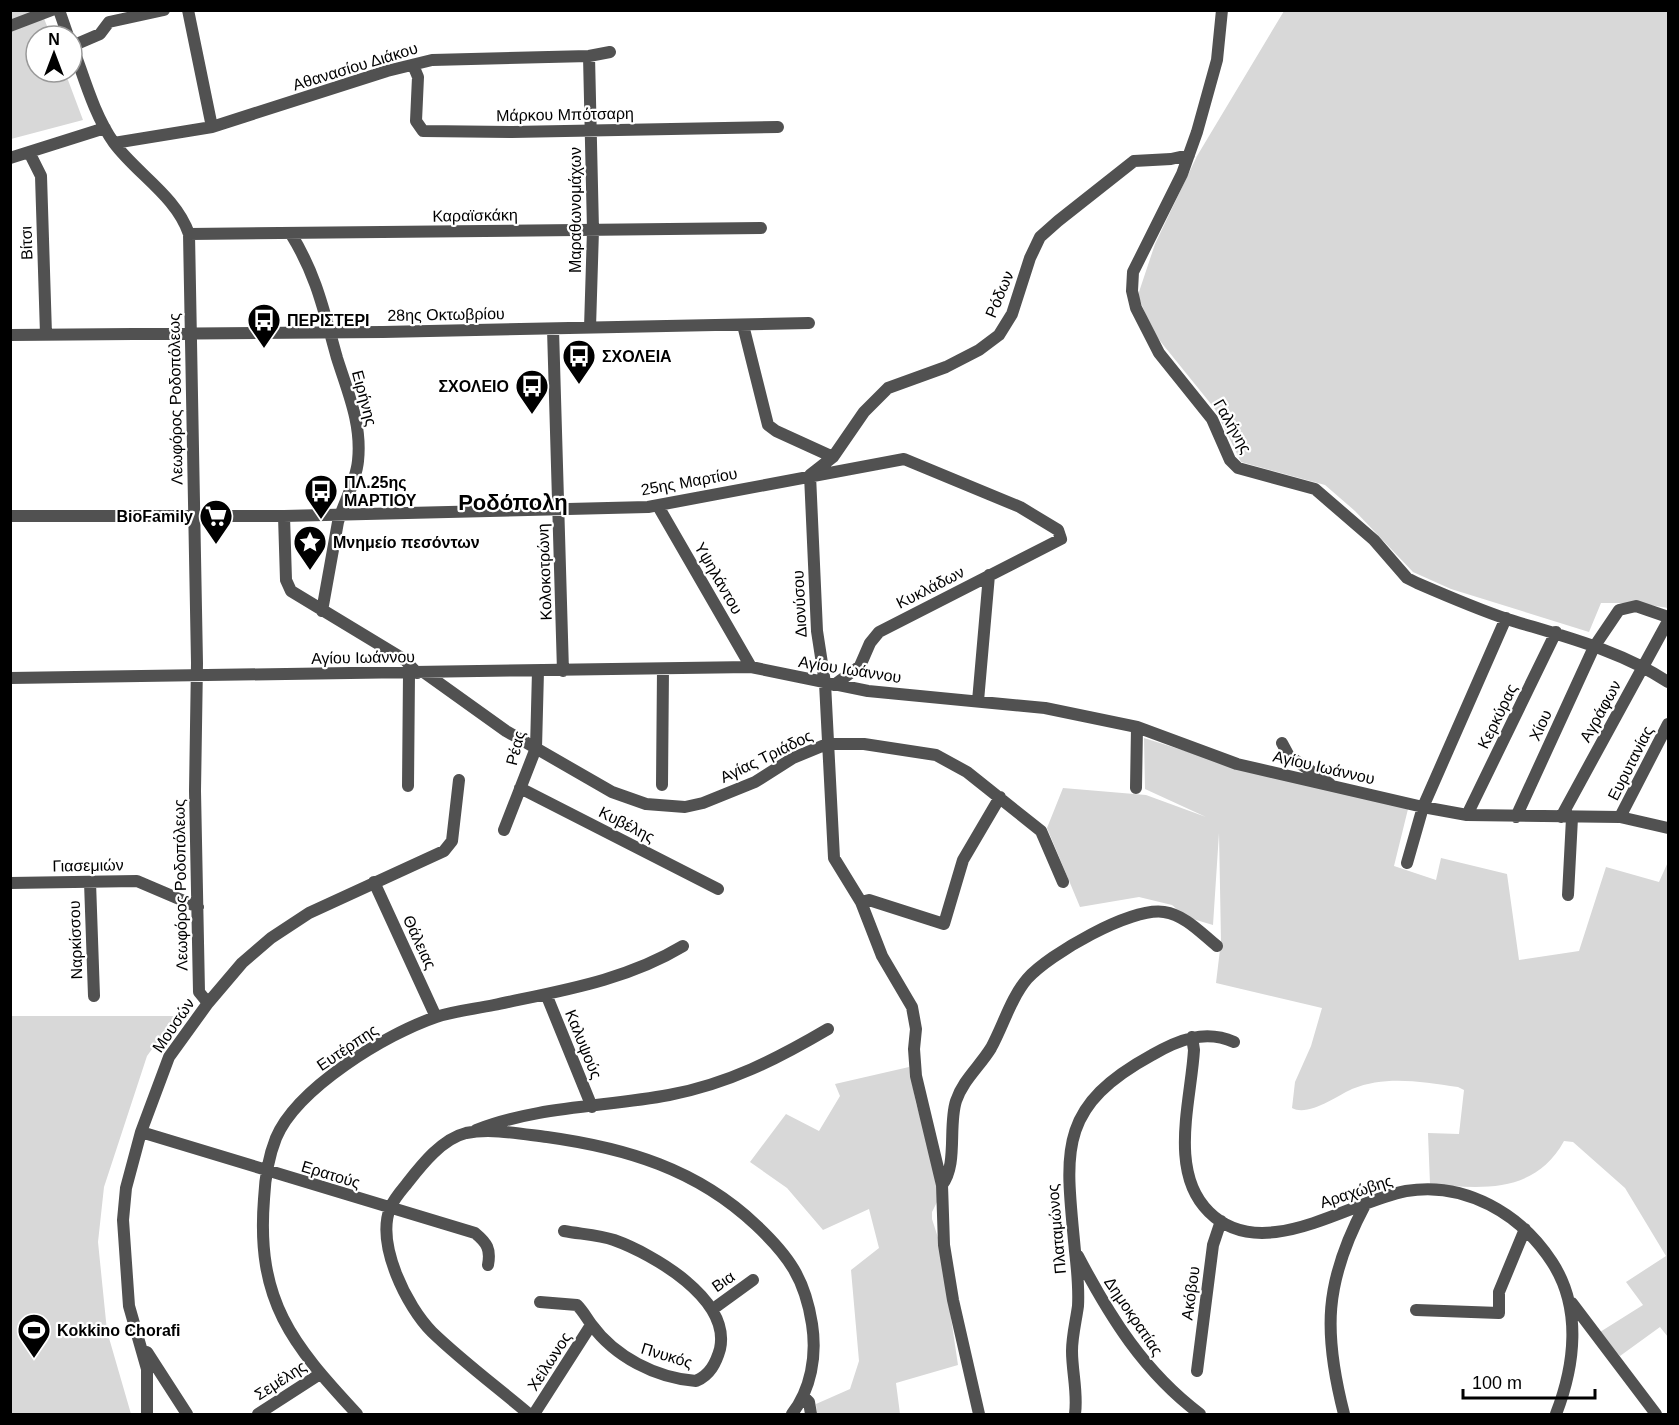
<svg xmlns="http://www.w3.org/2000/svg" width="1679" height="1425" font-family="Helvetica,sans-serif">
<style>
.green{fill:#d8d8d8}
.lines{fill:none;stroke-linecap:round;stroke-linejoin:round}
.minor{stroke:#515151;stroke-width:12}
.labels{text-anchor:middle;stroke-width:4.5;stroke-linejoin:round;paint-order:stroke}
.street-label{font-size:16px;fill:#000;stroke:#fff}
.poi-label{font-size:16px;font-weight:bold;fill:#000;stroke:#fff;text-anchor:start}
.district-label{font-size:22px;font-weight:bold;fill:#000;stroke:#fff}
</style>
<rect width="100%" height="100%" fill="#fff"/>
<path class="green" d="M11 11H41L51 36H36V72H65L83 120 11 139Z
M1284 11H1668V608L1638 603H1601L1589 632 1451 589 1413 572 1355 511 1325 485 1241 462 1215 409 1152 331 1138 295 1155 244 1197 156Z
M1144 738 1233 766 1408 809 1394 866 1436 880 1441 858 1507 874 1519 960 1579 951 1606 867 1659 882 1668 862V1337L1660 1327 1620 1356 1600 1332 1643 1305 1626 1282 1666 1256 1625 1188 1573 1142 1564 1141C1535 1194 1482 1189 1430 1184L1428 1133 1459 1134 1464 1090 1458 1087C1421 1082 1387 1075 1352 1089 1337 1096 1308 1117 1292 1108L1295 1082 1311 1046 1322 1008 1216 983 1221 941 1219 833 1213 925 1186 917 1172 905 1139 897 1080 907 1047 828 1063 788 1146 795 1206 817 1145 789Z
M10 1016H176L147 1056 104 1187 98 1242 107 1331 131 1414H11Z
M909 1067 916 1103 933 1161 938 1200 932 1212V1219L940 1244 958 1365 896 1383 900 1414H817L816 1404 850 1389 859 1361 851 1270 879 1248 869 1209 823 1230 787 1188 750 1162 786 1114 819 1131 840 1096 835 1084Z"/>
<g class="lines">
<path class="minor" d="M59 10 68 36
M188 10 212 127
M1222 10 1217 60 1197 132 1182 174 1133 272 1132 291 1136 308 1159 353 1212 419 1230 460 1238 468 1315 489 1374 540 1407 578 1417 583C1447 596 1477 609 1507 619 1562 636 1620 650 1668 682
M10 26 52 10
M72 45C84 77 94 115 114 143 137 174 176 196 189 234L197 663 195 791 199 992 208 1003
M72 46 100 34 109 22 164 10
M589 56 593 230 590 328
M413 65 418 77 416 121 423 131 512 132 778 127
M114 143 212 127 387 71 432 60 589 56 610 52
M30 154 41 176 46 334
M10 158 105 128
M189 234 761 228
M291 234C317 276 324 312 337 358 348 393 362 424 358 461 356 482 344 502 338 522L322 611
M743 325 768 425 776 431 833 457
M553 329 563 671
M10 335 383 332 809 323
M658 506 751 667
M10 516H284L648 507 904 459 1020 507 1058 530 1061 539 879 632 870 643 860 666 834 685
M284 516 286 580 291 591 405 660 417 673
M425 673 506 731 612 792 646 804 685 807 703 803 755 782 793 758 827 744H864L936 755 967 772 1041 831 1063 882
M10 678 751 667 868 691 1045 708 1137 727 1237 764 1423 807 1467 815 1620 817 1668 828
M978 701 989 575
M1282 743 1289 756 1330 784
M662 785 663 669
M408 786 409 674
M520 788 718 889
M1136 788 1137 727
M1467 815 1556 632
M1516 817 1594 647 1619 610 1636 606 1668 617
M1561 817 1668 621
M1620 817 1668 724
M504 830 536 748 538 671
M1407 863 1423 807 1506 618
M90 882 94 996
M374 882 436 1017
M10 883 137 881 198 907
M1568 895 1572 818
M861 902 869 900 944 924 963 860 1000 797
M546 994 592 1107
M1192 1037 1194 1050C1191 1101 1168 1172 1209 1212 1262 1265 1348 1202 1406 1191 1465 1181 1521 1214 1552 1262 1582 1308 1575 1365 1556 1414
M476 1130C537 1106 605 1107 669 1095 728 1084 777 1059 828 1029
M141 1132 475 1233C487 1243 491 1249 488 1265
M942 1185C958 1165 948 1126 956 1101 963 1080 980 1066 991 1048 1003 1026 1011 998 1027 979 1049 954 1131 907 1164 912 1185 915 1201 933 1217 946
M1078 1256C1110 1317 1144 1372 1200 1414
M540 1302 577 1305C583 1311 586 1317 591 1324 615 1357 656 1378 696 1381 710 1375 716 1363 720 1349 731 1299 653 1254 614 1240 599 1235 580 1234 564 1231
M1572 1303 1656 1414
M713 1309 753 1280
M1416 1310 1499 1313V1292L1525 1229
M147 1352 187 1414
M1197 1371 1213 1245 1221 1221
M803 1396 809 1402 811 1414
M147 1414V1369L129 1306 123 1220 126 1188 141 1132 169 1057 208 1003 242 963 271 938 309 913 444 851 452 841 459 780
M258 1414 320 1374
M357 1414C292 1344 256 1301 264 1199 265 1178 268 1158 276 1138 297 1088 386 1034 436 1017 454 1011 475 1009 494 1005 559 991 625 981 683 946
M529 1414C497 1387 462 1361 432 1332 407 1307 376 1245 390 1208 393 1201 400 1192 405 1186 420 1167 441 1139 466 1133 491 1128 522 1134 547 1137 626 1148 697 1169 756 1225 789 1256 805 1279 812 1324 817 1356 811 1389 792 1414
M534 1414 591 1325
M979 1414 953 1300 944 1245 942 1185 916 1076 914 1049 916 1029 912 1007 882 956 861 902 834 858 825 683 817 631 810 475 833 457 864 412 888 388 946 367 979 350 999 335 1012 314 1030 258 1040 237 1058 221 1134 161 1171 159 1189 155
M1075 1414C1078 1393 1072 1372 1072 1351 1072 1336 1076 1321 1078 1306 1079 1288 1077 1268 1075 1251 1066 1153 1055 1108 1152 1055 1178 1040 1205 1029 1234 1042
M1344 1414C1323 1332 1324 1282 1365 1205"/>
</g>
<defs>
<symbol id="bus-pin" viewBox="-11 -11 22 30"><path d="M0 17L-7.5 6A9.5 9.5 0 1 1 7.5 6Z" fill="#000" stroke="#fff"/><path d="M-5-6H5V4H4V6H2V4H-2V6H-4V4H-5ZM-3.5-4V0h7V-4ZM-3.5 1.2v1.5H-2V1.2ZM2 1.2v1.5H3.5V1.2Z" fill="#fff"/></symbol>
<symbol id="supermarket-pin" viewBox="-11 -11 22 30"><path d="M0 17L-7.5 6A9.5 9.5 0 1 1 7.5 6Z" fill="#000" stroke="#fff"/><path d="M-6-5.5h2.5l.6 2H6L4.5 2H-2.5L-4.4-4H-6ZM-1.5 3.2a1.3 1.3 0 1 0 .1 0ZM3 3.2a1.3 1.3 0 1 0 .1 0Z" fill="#fff"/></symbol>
<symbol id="sight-pin" viewBox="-11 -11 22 30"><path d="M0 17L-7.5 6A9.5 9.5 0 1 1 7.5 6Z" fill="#000" stroke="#fff"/><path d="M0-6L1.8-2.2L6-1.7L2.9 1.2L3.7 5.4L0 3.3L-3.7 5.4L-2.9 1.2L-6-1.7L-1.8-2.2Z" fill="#fff"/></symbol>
<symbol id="stadium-pin" viewBox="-11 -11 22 30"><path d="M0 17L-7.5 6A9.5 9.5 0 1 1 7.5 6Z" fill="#000" stroke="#fff"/><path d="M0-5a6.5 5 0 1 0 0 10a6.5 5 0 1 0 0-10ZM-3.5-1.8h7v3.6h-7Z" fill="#fff"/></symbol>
</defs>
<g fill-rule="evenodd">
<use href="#bus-pin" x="245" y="301" width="38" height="52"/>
<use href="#bus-pin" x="560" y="337" width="38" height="52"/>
<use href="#bus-pin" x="513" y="367" width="38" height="52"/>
<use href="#bus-pin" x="302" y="472" width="38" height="52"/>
<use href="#supermarket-pin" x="197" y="497" width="38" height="52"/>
<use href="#sight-pin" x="291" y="523" width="38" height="52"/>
<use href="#stadium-pin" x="15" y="1311" width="38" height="52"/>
</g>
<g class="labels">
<g class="street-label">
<text transform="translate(355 66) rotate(-17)" y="6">Αθανασίου Διάκου</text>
<text transform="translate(565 114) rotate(-1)" y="6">Μάρκου Μπότσαρη</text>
<text transform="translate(575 210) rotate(-90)" y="6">Μαραθωνομάχων</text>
<text transform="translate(475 215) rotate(-1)" y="6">Καραϊσκάκη</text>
<text transform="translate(26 243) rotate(-92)" y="6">Βίτσι</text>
<text transform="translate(999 294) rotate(-67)" y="6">Ρόδων</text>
<text transform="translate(446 314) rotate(-1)" y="6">28ης Οκτωβρίου</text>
<text transform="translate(365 398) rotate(75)" y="6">Ειρήνης</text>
<text transform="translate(175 399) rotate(-91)" y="6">Λεωφόρος Ροδοπόλεως</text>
<text transform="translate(1233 426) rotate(60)" y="6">Γαλήνης</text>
<text transform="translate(689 481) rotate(-10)" y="6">25ης Μαρτίου</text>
<text transform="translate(544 572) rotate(-92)" y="6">Κολοκοτρώνη</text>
<text transform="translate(719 578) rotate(60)" y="6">Υψηλάντου</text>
<text transform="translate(930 587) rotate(-27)" y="6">Κυκλάδων</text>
<text transform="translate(799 604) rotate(-93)" y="6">Διονύσου</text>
<text transform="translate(363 657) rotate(-1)" y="6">Αγίου Ιωάννου</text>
<text transform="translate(850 669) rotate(9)" y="6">Αγίου Ιωάννου</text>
<text transform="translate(1600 711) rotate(-61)" y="6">Αγράφων</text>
<text transform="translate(1497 716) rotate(-64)" y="6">Κερκύρας</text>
<text transform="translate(1540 725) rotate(-65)" y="6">Χίου</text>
<text transform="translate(515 748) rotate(-76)" y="6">Ρέας</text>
<text transform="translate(766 756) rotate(-26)" y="6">Αγίας Τριάδος</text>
<text transform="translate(1630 763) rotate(-63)" y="6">Ευρυτανίας</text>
<text transform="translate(1324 767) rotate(13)" y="6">Αγίου Ιωάννου</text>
<text transform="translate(627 824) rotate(27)" y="6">Κυβέλης</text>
<text transform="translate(88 865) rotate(-1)" y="6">Γιασεμιών</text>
<text transform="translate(180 885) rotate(-91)" y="6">Λεωφόρος Ροδοπόλεως</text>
<text transform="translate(75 940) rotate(-92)" y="6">Ναρκίσσου</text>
<text transform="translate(420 942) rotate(65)" y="6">Θάλειας</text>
<text transform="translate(173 1025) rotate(-56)" y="6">Μουσών</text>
<text transform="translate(584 1044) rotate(68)" y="6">Καλυψούς</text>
<text transform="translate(347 1047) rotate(-34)" y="6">Ευτέρπης</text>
<text transform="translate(331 1174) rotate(17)" y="6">Ερατούς</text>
<text transform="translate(1356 1191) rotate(-18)" y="6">Αραχώβης</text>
<text transform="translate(1056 1229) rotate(-95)" y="6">Πλαταμώνος</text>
<text transform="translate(723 1281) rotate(-35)" y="6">Βια</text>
<text transform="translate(1190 1293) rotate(-82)" y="6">Ακόβου</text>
<text transform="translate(1134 1316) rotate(56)" y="6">Δημοκρατίας</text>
<text transform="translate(667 1355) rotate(17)" y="6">Πνυκός</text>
<text transform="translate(549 1361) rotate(-57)" y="6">Χείλωνος</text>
<text transform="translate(280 1380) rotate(-33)" y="6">Σεμέλης</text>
</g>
<g class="poi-label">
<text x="287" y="326">ΠΕΡΙΣΤΕΡΙ</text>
<text x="602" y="362">ΣΧΟΛΕΙΑ</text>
<text x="509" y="392" text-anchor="end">ΣΧΟΛΕΙΟ</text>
<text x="344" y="488">ΠΛ.25ης<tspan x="344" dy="18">ΜΑΡΤΙΟΥ</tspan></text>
<text x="193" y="522" text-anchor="end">BioFamily</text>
<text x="333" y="548">Μνημείο πεσόντων</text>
<text x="57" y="1336">Kokkino Chorafi</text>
</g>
<g class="district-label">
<text x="513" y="510">Ροδόπολη</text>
</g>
</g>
<rect width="1679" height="1425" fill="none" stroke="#000000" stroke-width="24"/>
<g transform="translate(54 54)"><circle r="28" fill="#ffffff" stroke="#999999" stroke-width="1.5"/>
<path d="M0-4.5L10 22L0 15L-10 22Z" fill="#000000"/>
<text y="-9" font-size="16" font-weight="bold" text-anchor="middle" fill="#000000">N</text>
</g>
<path d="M1463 1389v9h132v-9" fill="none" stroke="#000000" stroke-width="3"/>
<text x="1472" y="1389" font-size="18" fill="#000000" stroke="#ffffff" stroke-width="4.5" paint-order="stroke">100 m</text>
</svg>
